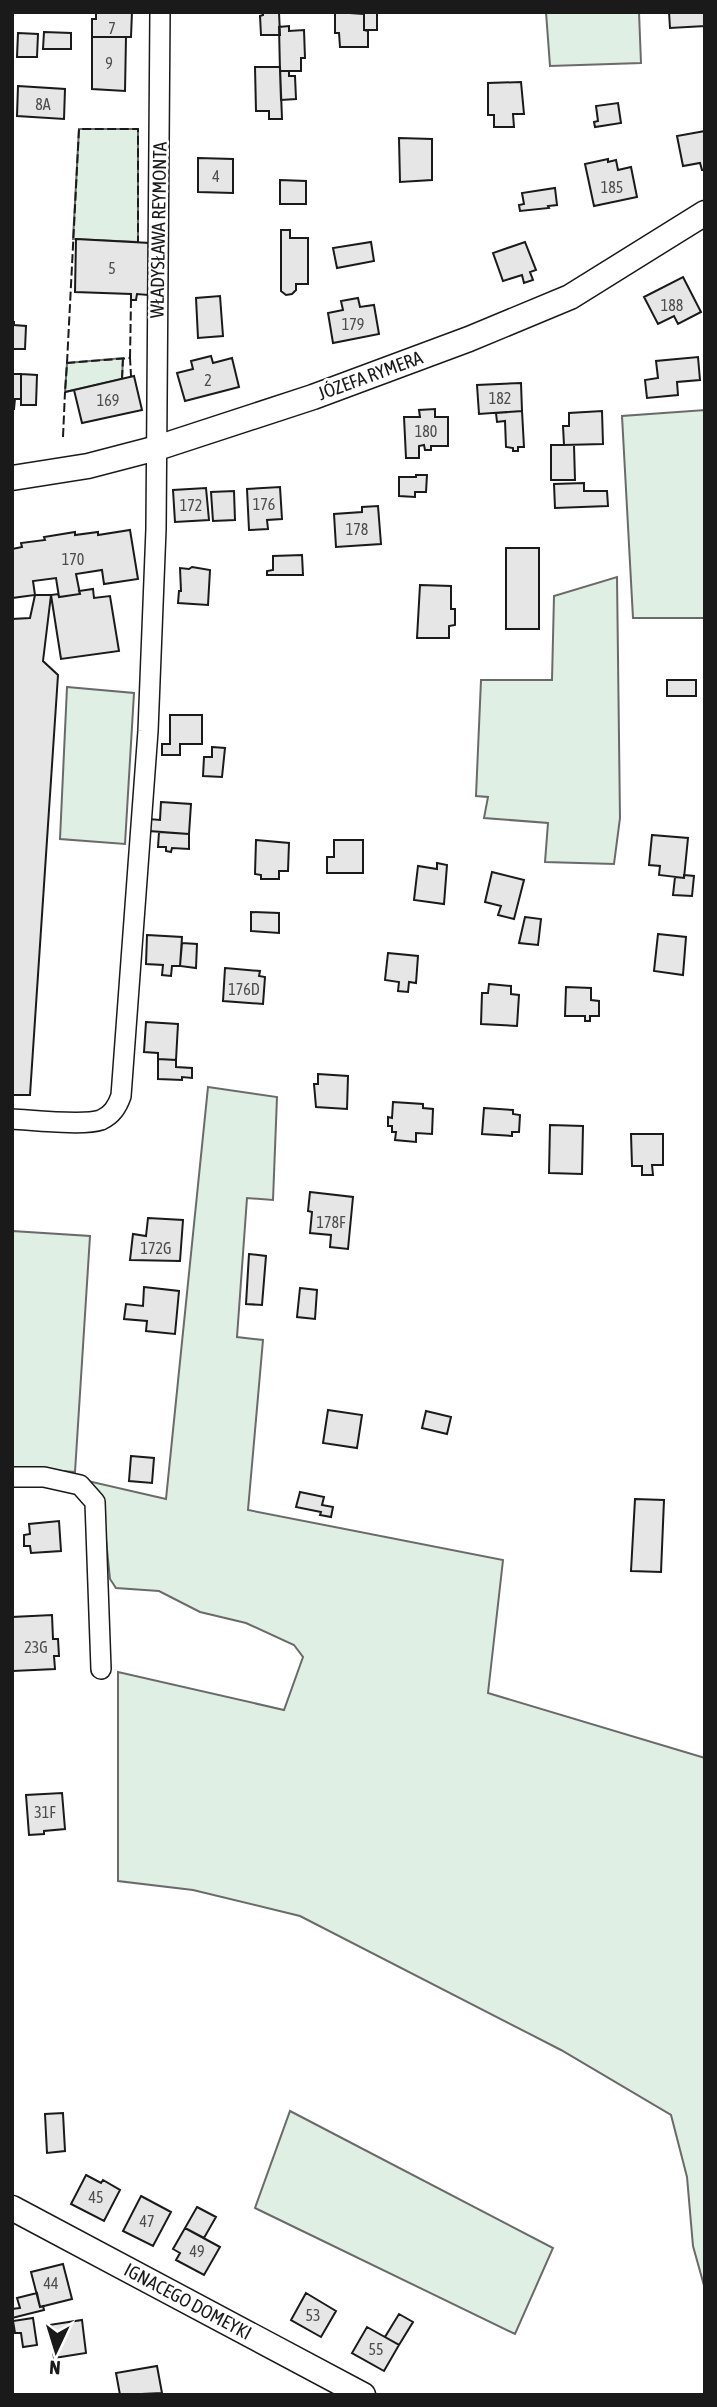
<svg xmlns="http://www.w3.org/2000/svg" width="717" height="2407" font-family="'Asap Condensed',sans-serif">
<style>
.green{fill:#e0efe3;stroke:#6a6a6a;stroke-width:2}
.building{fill:#e6e6e6;stroke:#1a1a1a;stroke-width:2}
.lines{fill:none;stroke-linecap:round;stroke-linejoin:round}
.minor-casing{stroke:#1a1a1a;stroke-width:22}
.tertiary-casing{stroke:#1a1a1a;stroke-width:27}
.minor{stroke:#fff;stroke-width:19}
.tertiary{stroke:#fff;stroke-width:24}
.fence{stroke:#1a1a1a;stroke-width:2;stroke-dasharray:9 3.5;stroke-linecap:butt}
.labels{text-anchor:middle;stroke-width:5;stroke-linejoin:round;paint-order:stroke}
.number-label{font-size:16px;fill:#4d4d4d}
.street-label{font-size:19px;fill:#1a1a1a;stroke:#fff}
</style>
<rect width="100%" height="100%" fill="#fff"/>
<path class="green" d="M546 12H639L641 63 550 66Z
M79 129H138V242L73 239Z
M123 358 122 379 65 392 67 363Z
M705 410V618H633L622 416Z
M617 577 620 818 614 864 545 862 548 823 484 818 488 797 476 796 481 680H552L554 596Z
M67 687 134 693 125 844 60 839Z
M208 1087 277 1097 273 1200 247 1198 237 1337 263 1340 248 1510 503 1560 488 1693 705 1758V2289L693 2246 687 2177 671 2115 561 2050 300 1916 193 1890 118 1881V1672L284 1710 303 1657 294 1645 246 1623 200 1612 159 1591 116 1588 110 1579 102 1500 88 1481 166 1499Z
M12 1231 90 1236 75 1472 12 1467Z
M290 2111 553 2248 515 2334 255 2208Z"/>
<path class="building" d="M96 12H132L131 37H92V19H96Z
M263 12H279L280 35H261L260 16 263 15Z
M335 12 364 14V30L368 31V47H340L339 33H335Z
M364 12H377V30H364Z
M669 12H705V26L670 28Z
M289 26V31L304 30 305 58H301V71H280L279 27Z
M44 32 71 33V49H43Z
M18 33 38 34 37 57H17Z
M92 37H126L125 91 92 89Z
M255 67H280L282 119H269V111H256Z
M280 71H289V76H295L296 99 281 100Z
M521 82 524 114H513L514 127H494V115H488V83Z
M18 86 65 89 64 119 17 116Z
M618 103 621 123 595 127 594 122 598 121 596 106Z
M705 131V170H702L700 163 683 166 677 136Z
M399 138 432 139V180L400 182Z
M198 158 233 159V193L198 192Z
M608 159V162L616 160 618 170 631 167 637 197 594 206 585 164Z
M280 180 306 181V204H280Z
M555 188 557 205 548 206 549 208 520 211 519 205 524 204 522 193Z
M281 230H290V238H308V284H296V290L292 294 286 295 281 291Z
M76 239 150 243 148 295 137 294 136 300H131V294L75 292Z
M371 242 374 261 337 268 333 248Z
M525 242 536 270 530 272 533 280 524 283 522 275 503 281 493 253Z
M683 277 701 312 678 324 674 316 658 324 644 297Z
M220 296 223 336 198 338 196 298Z
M358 298 360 307 374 305 379 334 333 343 328 313 343 310 341 301Z
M12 322H14V325L26 326 25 349H12Z
M211 356 213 363 232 358 239 387 185 401 177 373 193 369 191 361Z
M698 357 700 380 677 382 678 395 647 398 645 380 658 378 656 361Z
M12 374H21V399H15L14 409H12Z
M21 374 37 375 36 405H21Z
M134 376 142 410 82 423 74 390Z
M521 383 522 411 479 414 477 385Z
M435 409V417H448V446H431V450H425L424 445 419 446V458H406L404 417H420L419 410Z
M522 411 524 447H518V451H513V448L506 447 505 421 497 422 496 413Z
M602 411 603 444 564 445 563 426H569V413Z
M551 445H574L575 480H551Z
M416 475H427L426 492H415V497L399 496V477H416Z
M584 483V491H607L608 506 555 508 554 484Z
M280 487 282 519 267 520 268 529 249 530 247 489Z
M206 488 209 520 175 522 173 490Z
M234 491 235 520 213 521 211 492Z
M378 506 381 544 336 547 334 514 362 512V507Z
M130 530 138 579 104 584 102 570 76 574 80 594 59 597 56 578 33 581 35 595 12 598V549L22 547 21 543 45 540 44 537 75 532V535L98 532V535Z
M506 548H539V629H506Z
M302 555 303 575H267V571L273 570V556Z
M192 567 210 570 208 605 178 603 179 591H181L180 568 189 569Z
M420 585 451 586V609H455V625L449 626V638H417Z
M93 589 94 598 110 596 119 651 61 659 51 595 58 594 59 597 80 594 79 591Z
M35 595H51L43 661 58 675 30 1095H12V619L30 618Z
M667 680H696V696H667Z
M170 715H202V744H180V755H162V744H170Z
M212 747 225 748 222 777 203 776 204 757H212Z
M161 802 191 804 189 834 149 831V819L160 820Z
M159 832 189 834V849L172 848 171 852 166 851V847H158Z
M652 835 688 838 684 878 659 875 660 866 649 865Z
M256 840 289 843 288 871H279V879H261V875L255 874Z
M334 840H363V873H327V857H334Z
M437 863 447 865 444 904 414 900 418 866 437 869Z
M492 872 524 880 514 919 498 915 501 906 485 902Z
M684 875 694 876 692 896 673 895 675 877 684 878Z
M251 912 279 913V933L251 931Z
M525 917 541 919 538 945 519 943Z
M658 934 686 937 683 975 654 971Z
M147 935 182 937 180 966H172L171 976 162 975 163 965 146 964Z
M182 943 197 944 196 968 180 966Z
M388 953 418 956 416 983 409 982 408 992 398 991 399 982 385 980Z
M225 968 260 971 259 976 265 977 263 1004 223 1001Z
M489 984 511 986V994L519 995 517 1026 481 1024 482 993H488Z
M566 987 591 988V1000L599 1001V1016H590V1021H585V1016H565Z
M146 1022 178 1024 176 1060 158 1059V1053L144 1052Z
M158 1059 176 1060V1067L192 1068V1078L182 1077V1080L158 1079Z
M318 1074 348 1076 347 1109 316 1107 314 1084H318Z
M393 1102 423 1104V1108L433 1109 432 1134 416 1133V1142L395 1140 396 1132H392V1126H388V1117L392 1118Z
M484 1108 513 1110V1114L520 1115 519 1132H512V1136L482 1134Z
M550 1125 583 1126 582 1174 549 1173Z
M631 1134H663V1165H652L653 1175H642V1166H632Z
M310 1192 353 1197 348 1249 330 1247 331 1235 310 1233 312 1212 308 1211Z
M148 1218 183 1220 180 1261 130 1260 133 1234 146 1236Z
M249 1254 266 1256 262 1305 246 1304Z
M144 1287 179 1291 175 1334 146 1331 147 1321 124 1319 126 1304 143 1306Z
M300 1288 317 1290 315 1319 297 1317Z
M328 1410 362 1415 357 1448 323 1443Z
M426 1411 451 1417 447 1434 422 1428Z
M131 1456 154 1458 152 1483 129 1481Z
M300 1492 324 1497 322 1505 333 1507 331 1517 320 1515 321 1512 296 1507Z
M635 1499 664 1500 661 1572 631 1571Z
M59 1521 61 1551 31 1553 30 1546H24V1535L30 1534 29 1524Z
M52 1615 53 1639H58L59 1656H54L55 1669 13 1671 12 1617Z
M62 1793 65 1829 44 1831V1834L29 1835 26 1795Z
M63 2113 65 2151 47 2153 45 2114Z
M86 2175 101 2183 103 2180 120 2190 104 2221 71 2204Z
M141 2196 171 2212 153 2246 123 2231Z
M197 2207 216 2217 204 2238 185 2228Z
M185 2228 220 2247 204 2275 176 2260 180 2253 173 2249Z
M63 2264 72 2299 40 2307 31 2272Z
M37 2293 40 2307 43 2306 44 2310 12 2318V2309L20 2308 17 2298Z
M306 2293 336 2311 321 2337 291 2320Z
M399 2314 413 2322 399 2345 385 2337Z
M33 2318 37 2345 23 2347 21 2333H15L13 2321Z
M82 2320 86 2353 54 2358 49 2325Z
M367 2327 399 2345 384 2371 352 2353Z
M157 2366 162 2393 120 2395 116 2373Z"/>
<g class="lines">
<defs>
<path id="minor" d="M12 1119C33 1120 83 1126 101 1120 112 1115 117 1107 121 1096L148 731 156 529 160 12
M12 1477H44L80 1485 95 1502 101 1669"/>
<path id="tertiary" d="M12 478 88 466 157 448 313 397 469 339 570 297 705 213
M12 2208 363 2395"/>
</defs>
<use href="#minor" class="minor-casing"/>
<use href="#tertiary" class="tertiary-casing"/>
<use href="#minor" class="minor"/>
<use href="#tertiary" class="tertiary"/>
<path class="fence" d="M130 358 131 300
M67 363 79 129H138V242
M122 379 123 358
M74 390 65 392 67 363 130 358 131 376
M63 437 65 392"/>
</g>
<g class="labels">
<g class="number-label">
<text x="112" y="34">7</text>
<text x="109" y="69">9</text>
<text x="43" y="110">8A</text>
<text x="216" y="182">4</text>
<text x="612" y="193">185</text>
<text x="112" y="274">5</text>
<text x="672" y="311">188</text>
<text x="353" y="330">179</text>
<text x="208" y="386">2</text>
<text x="500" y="404">182</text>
<text x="108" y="406">169</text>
<text x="426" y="437">180</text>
<text x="264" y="510">176</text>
<text x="191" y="511">172</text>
<text x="357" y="535">178</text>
<text x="73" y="565">170</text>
<text x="244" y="995">176D</text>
<text x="331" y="1228">178F</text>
<text x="156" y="1254">172G</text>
<text x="36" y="1653">23G</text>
<text x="45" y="1818">31F</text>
<text x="96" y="2203">45</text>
<text x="147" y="2227">47</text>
<text x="197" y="2257">49</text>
<text x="51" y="2289">44</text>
<text x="313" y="2321">53</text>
<text x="376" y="2355">55</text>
</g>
<g class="street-label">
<text transform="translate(158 230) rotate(-89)" y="7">WŁADYSŁAWA REYMONTA</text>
<text transform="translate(370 375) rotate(-20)" y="7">JÓZEFA RYMERA</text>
<text transform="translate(188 2301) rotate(28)" y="7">IGNACEGO DOMEYKI</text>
</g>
</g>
<rect width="717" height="2407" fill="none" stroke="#1a1a1a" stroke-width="28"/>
<g transform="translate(56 2351) rotate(184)" stroke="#ffffff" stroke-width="5" paint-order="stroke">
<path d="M0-5L12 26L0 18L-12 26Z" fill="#1a1a1a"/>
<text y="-10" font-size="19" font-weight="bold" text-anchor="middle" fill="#1a1a1a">N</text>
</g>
</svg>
